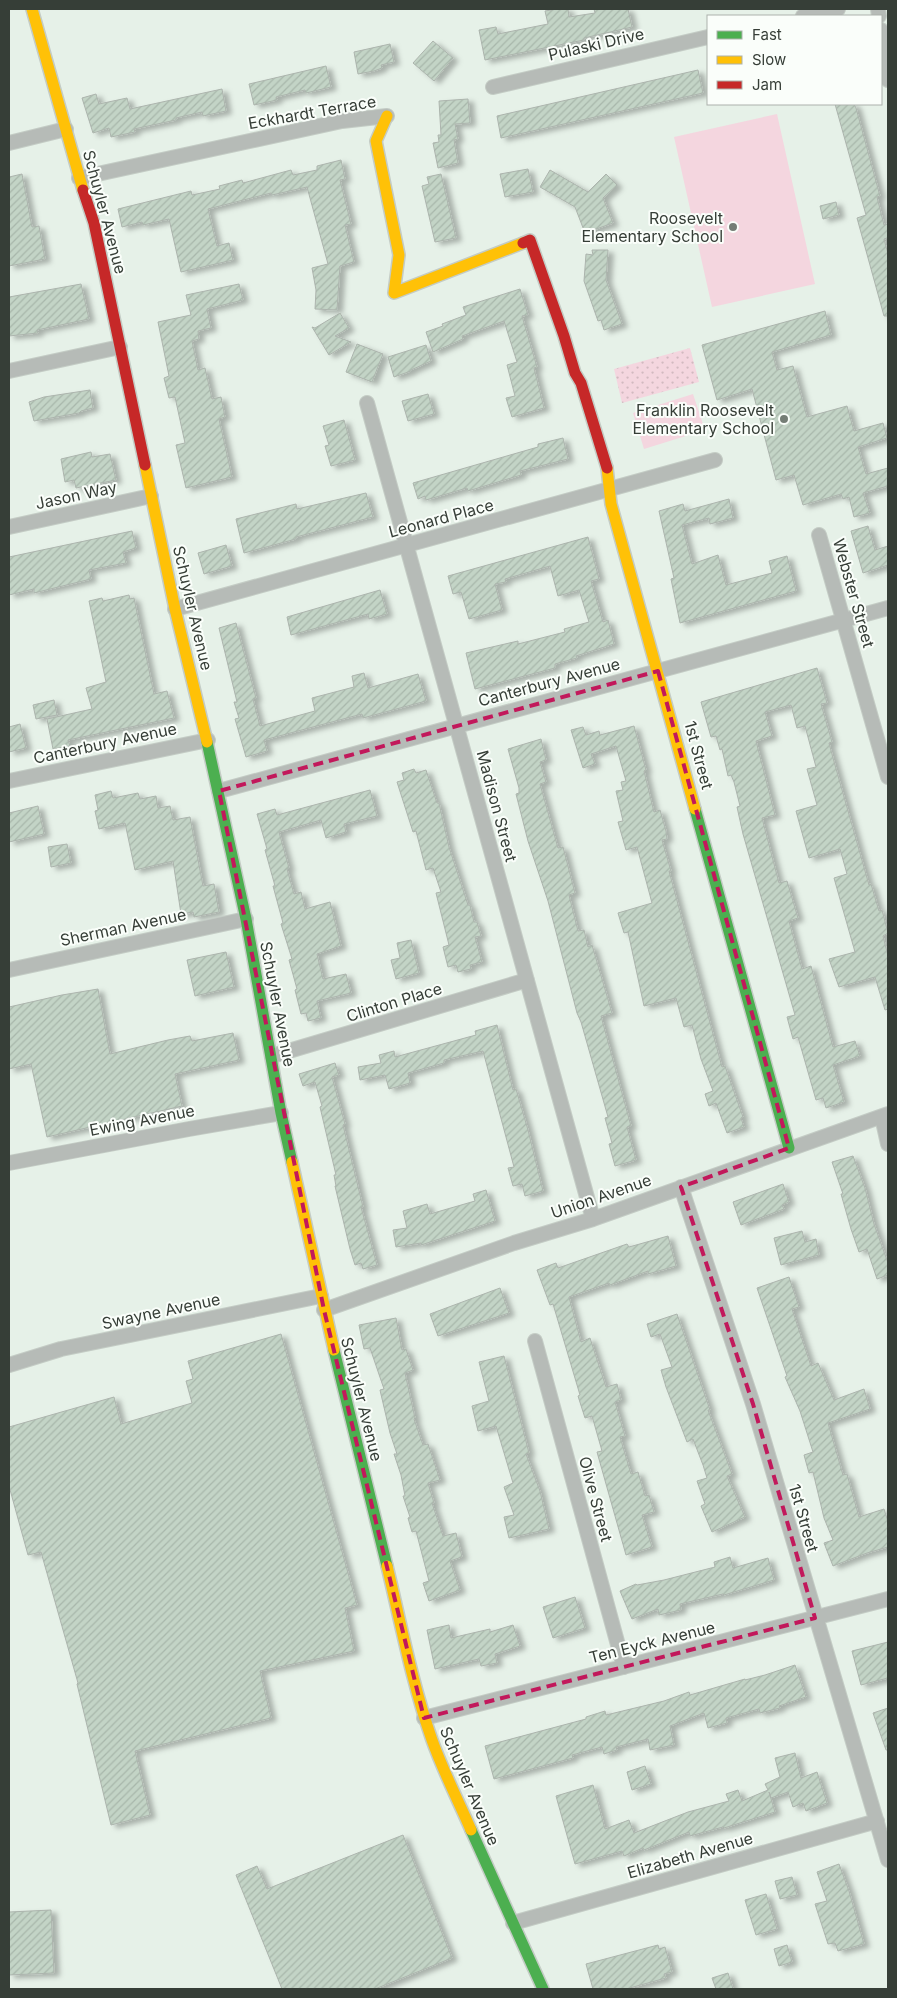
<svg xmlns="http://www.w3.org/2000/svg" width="897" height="1998" font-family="Inter,sans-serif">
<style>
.grass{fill:url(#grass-dots)}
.pitch{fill:#f4d6df}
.building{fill:url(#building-hatch);stroke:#acb4ad;filter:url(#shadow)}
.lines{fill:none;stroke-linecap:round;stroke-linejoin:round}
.street-casing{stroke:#c4ccc5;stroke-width:16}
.fast-casing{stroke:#c4ccc5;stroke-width:14}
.slow-casing{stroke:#c4ccc5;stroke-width:14}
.jam-casing{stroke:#c4ccc5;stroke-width:14}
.street{stroke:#b6bbb7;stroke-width:14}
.fast{stroke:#4caf50;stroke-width:11}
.slow{stroke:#ffc107;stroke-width:11}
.jam{stroke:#c62828;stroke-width:11}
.marked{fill:none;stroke:#c2185b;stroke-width:4;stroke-dasharray:10 6;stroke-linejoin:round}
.poi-dot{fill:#747d75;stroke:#fafefa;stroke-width:2}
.labels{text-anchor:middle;stroke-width:4;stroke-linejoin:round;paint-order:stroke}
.street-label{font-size:16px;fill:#363e37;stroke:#fafefa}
.poi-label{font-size:16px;fill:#363e37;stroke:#fafefa;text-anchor:end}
</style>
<defs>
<pattern id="grass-dots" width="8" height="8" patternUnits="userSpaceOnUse" patternTransform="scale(1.25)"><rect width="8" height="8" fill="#f4d6df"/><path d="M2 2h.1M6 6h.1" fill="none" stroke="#d2b9c0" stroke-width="1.8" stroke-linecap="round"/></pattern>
<pattern id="building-hatch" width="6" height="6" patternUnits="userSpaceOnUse" patternTransform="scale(1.25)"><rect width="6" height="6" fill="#c3d4c6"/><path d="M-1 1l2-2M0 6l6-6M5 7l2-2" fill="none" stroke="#a8b7ab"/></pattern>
<filter id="shadow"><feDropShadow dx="5.5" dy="3" stdDeviation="2.5" flood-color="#0004"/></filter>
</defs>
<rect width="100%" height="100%" fill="#e6f1e8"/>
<path class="grass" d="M690 348 699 382 622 403 614 369Z"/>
<path class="pitch" d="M777 114 815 284 712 307 674 137Z
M693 394 705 430 644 449 633 413Z"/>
<path class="building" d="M557 9H568L569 17 595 13 594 9H628L632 27 584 38V40L485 60 479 30 496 27 498 34 548 24 545 11Z
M433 41 453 58 434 81 413 63Z
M390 44 394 62 381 65 382 68 374 71 358 74 354 52Z
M326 66 331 87 306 93 305 90 276 97 277 100 254 105 249 84Z
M698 70 703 93 501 138 497 116Z
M222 89 226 111 203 116 202 112 176 118V120L134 129 135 132 111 137 109 128 93 133 82 98 96 94 99 104 127 98 130 109Z
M468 99 470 123 455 124 458 139 454 140 458 163 438 168 433 143 439 142 438 135H441L439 101Z
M835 104H854L856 108 880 196 877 197 884 225 888 224V238L884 239 888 254V316H884L857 218 866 215Z
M341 160 345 179 340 180 351 224 345 225 354 262 340 266 337 310 315 309 316 290 312 268 328 264 307 187 272 195 271 193 208 209 217 246 229 243 233 260 181 272 169 219 143 225 142 222 122 227 118 209 191 191 192 195 220 189 219 186 242 180 243 183 291 170 293 175 317 170V166Z
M528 169 533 192 505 197 500 174Z
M550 170 588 192 606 174 617 185 603 198 613 223 585 233 575 207 540 187Z
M22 174 32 227 39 226 45 259 9 266V177Z
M441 174 456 238 435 242 422 186 429 184 427 177Z
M836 202 839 215 823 219 820 206Z
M592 250H608L606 280 622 324 604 330 601 320 598 321 584 281 586 254 593 255Z
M81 284 89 319 37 330 38 333 9 336V297Z
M239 284 243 300 207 309 211 328 198 331 199 339 192 341 198 370 205 368 212 399 221 397 225 417 219 419 232 477 186 488 176 445 185 443 175 397 169 398 164 378 169 376 158 322 191 315 186 295Z
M520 289 528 315 522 316 537 367 534 368 544 408 512 417 506 398 515 396 507 365 517 362 504 321 462 336 463 339 433 352 426 332 443 326 442 324 466 315 463 307Z
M825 311 831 335 772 352 777 370 793 366 807 417 847 406 854 431 883 423 887 438 858 447 866 474 888 468V486L863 493 870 513 854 517 849 497 843 499 841 494 803 505 794 475 776 480 752 389 717 400 702 345Z
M340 313 349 328 335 336 351 342 329 355 312 327 315 328Z
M357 344 383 354 372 382 346 372Z
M426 345 431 361 411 370V371L394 377 388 357Z
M90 390 93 408 81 411 79 413 34 421 29 402 44 397Z
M428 394 434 414 408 421 402 401Z
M344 420 355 460 331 466 325 446 329 445 323 426Z
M563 438 568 459 520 471 521 475 468 491 467 488 426 500 425 496 418 499 413 483 538 447V444Z
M91 452 92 457 110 454 116 480 76 488 74 480 65 482 61 459Z
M366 493 373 517 296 537V539L244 553 236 519 296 504 297 509Z
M729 499 733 518 710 524 709 518 682 525 692 564 718 555 726 585 772 573 769 561 787 556 796 591 680 623 671 579 674 578 659 511 683 504 685 511Z
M868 526 875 550 888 546V565L863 573 851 531Z
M132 531 136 548 123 552 126 563 89 570 91 579 34 593V589L9 595V557Z
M588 537 599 579 591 581 603 622 608 620 614 644 576 656 577 658 555 664V668L475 689 466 653 518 641V644L565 632 564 629 589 622 579 590 558 596 550 566 505 579 506 582 495 584 502 610 469 619 461 592 453 594 448 576Z
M226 545 232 566 204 574 198 553Z
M380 590 387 614 369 619 368 614 291 635 287 617Z
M129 595 130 599 134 598 154 694 167 691 174 718 68 740 70 746 53 749 47 719 92 709 86 688 106 682 89 601 102 598 103 601Z
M236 623 256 698 253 699 260 726 315 711 312 698 354 687 352 676 364 673 368 688 418 674 426 701 363 718 362 714 264 740 267 751 246 757 235 719 239 718 234 702H237L219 628Z
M817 668 827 703 821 704 832 742 829 743 833 758 869 885 871 884 879 911 882 910 888 933 883 936 888 956V1009L885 1010 875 977 839 987 829 959 855 952 834 878 847 874 840 849 809 858 796 811 817 805 807 769 816 767 805 726 797 728 791 705 765 712 772 736 756 741 775 815 762 818 779 883 787 881 798 918 789 921 802 969 811 966 833 1047 855 1041 860 1056 833 1065 844 1102 826 1108 823 1098 816 1100 798 1037 793 1039 787 1017 795 1015 743 834 737 807 740 806 734 782 731 775 728 776 722 749 720 750 716 736 711 737 701 702Z
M54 700 57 715 36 719 33 705Z
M20 724 26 748 9 752V727Z
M634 726 646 770 644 771 654 812 660 810 666 831 667 839 662 840 671 871H669L722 1067 725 1066 743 1117 741 1118 744 1127 727 1133 716 1103 709 1106 705 1094 713 1091 701 1059 692 1025 684 1027 676 998 644 1006 628 932 624 933 618 913 652 903 637 847 626 850 618 822 623 821 616 791 623 790 621 782 626 781 616 746 591 754 595 764 583 768 571 730 583 727 586 735 599 731 600 735Z
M541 739 546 760 540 762 546 782 540 784 558 848 563 847 575 893 569 895 578 931 584 930 588 947 592 945 612 1013 601 1016 631 1126 627 1127 636 1160 615 1166 609 1144 612 1143 605 1118 608 1117 581 1022 577 1013 548 901 528 841 516 794 519 793V788L508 749Z
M414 769 416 773 426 770 437 803H439L449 847 468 905H470L474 922H477L481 936 475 937 482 962 470 965 471 969 458 972 456 965 448 967 443 947 449 945 436 893 441 892 433 868 426 870 416 831 413 832 397 782 404 780 402 773Z
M370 790 377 816 344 824 346 832 326 838 321 820 279 832 289 868 287 869 294 894 301 892 305 909 330 902 341 946 317 954 323 979 346 974 351 993 317 1001 321 1018 308 1021 306 1013 301 1014 295 990 297 989 289 960 292 959 281 924 283 923 273 886H275L265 850 267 849 257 814 275 809 277 815Z
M111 791 113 798 138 793 140 799 156 796 158 808 170 806 173 820 190 817 203 886 214 884 219 912 194 917 193 912 181 914 173 861 135 870 125 823 99 829 95 811 98 810 95 795Z
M38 806 44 834 9 842V813Z
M67 844 71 863 51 867 48 847Z
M411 940 419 973 396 979 391 960 400 958 397 943Z
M226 952 234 987 195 996 187 960Z
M98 989 110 1054 168 1040 190 1036 192 1041 233 1033 239 1060 175 1074 182 1106 47 1137 31 1064 9 1069V1007L62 995Z
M497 1025 513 1090 516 1089 528 1130 543 1191 525 1196 522 1184 513 1186 508 1168 514 1167 483 1051 444 1060V1063L408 1073 410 1083 389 1089 385 1075 360 1080 358 1067 381 1063 379 1055 394 1051 395 1057 476 1035 475 1031Z
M335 1063 339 1075 332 1077 345 1124 343 1125 363 1207H361L377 1265 363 1269 361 1263 355 1265 350 1249 335 1186H336L334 1175H336L320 1107 322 1106 315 1082 303 1086 299 1074Z
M853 1156 865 1188 874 1224 888 1263V1275L877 1279 867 1249 859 1252 851 1229 841 1194H843L832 1162Z
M783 1184 789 1202 782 1205 784 1209 741 1225 733 1202Z
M486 1190 495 1221 421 1245V1243L396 1247 393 1230 407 1228 403 1211 427 1204 430 1214 475 1201 473 1194Z
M802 1231 805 1242 816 1239 819 1255 781 1265 774 1238Z
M668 1236 676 1266 648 1274V1271L610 1285 609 1283 569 1297 581 1342 590 1338 606 1387 617 1384 621 1400 615 1402 625 1436 620 1437 631 1474 638 1472 645 1496 649 1495 654 1512 642 1515 652 1547 626 1555 597 1452 602 1451 592 1416 585 1418 578 1396 580 1395 553 1304 550 1305 537 1270 556 1263 558 1268 627 1244 629 1247Z
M789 1277 799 1307 792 1309 811 1366 818 1363 834 1400 864 1389 870 1409 828 1423 843 1475 847 1474 859 1517 884 1509 888 1522V1547L867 1553 833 1566 824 1543 833 1540 824 1518 813 1472 809 1473 804 1455 813 1452 800 1411 785 1377 787 1376 757 1288Z
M500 1288 509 1313 438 1336 430 1314Z
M677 1314 710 1410H708L732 1474 727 1476 745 1517 712 1532 701 1506 705 1504 697 1481 707 1478 703 1465 693 1439 687 1442 666 1387 661 1370 672 1367 660 1334 651 1337 647 1324Z
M396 1318 402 1350 406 1349 413 1370 405 1373 415 1418 414 1419 423 1445 428 1444 440 1480 428 1483 434 1503H432L443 1536 456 1533 462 1557 450 1561 460 1590 429 1601 423 1583 429 1581 416 1531 412 1532 408 1518 410 1517 403 1496H405L401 1475 394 1454H397L390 1433 380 1390 384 1389 370 1348 364 1349 359 1325Z
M281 1334 357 1605 345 1608 354 1651 260 1671 271 1718 135 1751 150 1815 111 1825 77 1684 78 1683 41 1552 28 1555 9 1486V1427L114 1397 121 1424 192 1403 186 1381 193 1379 188 1361Z
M504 1356 529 1453 526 1454 540 1491 549 1529 509 1538 504 1517 514 1515 504 1487 513 1483 496 1426 478 1431 472 1406 489 1401 479 1362Z
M730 1557 733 1568 768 1558 774 1580 724 1595 723 1594 680 1604 681 1610 659 1615 658 1609 632 1619 620 1591 636 1584 637 1585 664 1580 715 1567 714 1562Z
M575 1597 585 1628 553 1638 543 1607Z
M449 1625 451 1638 490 1629V1632L513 1625 520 1646 495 1654 497 1663 481 1666 479 1659 435 1669 427 1630Z
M888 1642V1678L861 1685 852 1651Z
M795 1665 806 1697 779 1706 780 1708 760 1713 759 1709 726 1718 727 1723 708 1728 704 1713 670 1726 674 1745 650 1750 648 1739 616 1747 617 1750 604 1754 602 1747 572 1755 573 1758 494 1779 485 1746 586 1719V1717L605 1711 606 1715 664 1701 689 1692 690 1695 745 1679V1680L765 1675Z
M888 1708V1750H886L873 1713Z
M795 1753 801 1778 817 1772 827 1803 806 1811 803 1803 793 1807 788 1792 771 1798 769 1792 775 1812 724 1828 723 1827 690 1836 689 1832 644 1850 643 1848 624 1856 622 1851 575 1864 556 1796 593 1785 605 1829 629 1820 634 1833 688 1812 729 1801 726 1794 738 1790 742 1801 768 1790 765 1784 780 1777 775 1758Z
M645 1766 651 1784 632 1790 627 1772Z
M403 1835 452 1958 375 1989H282L236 1875 257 1866 267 1889Z
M839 1864 849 1891 864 1944 838 1951 835 1943 828 1944 815 1904 827 1901 817 1872Z
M792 1877 797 1895 780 1899 775 1881Z
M766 1894 777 1929 756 1935 745 1900Z
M51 1910 54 1973 9 1975V1912Z
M658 1945 659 1949 665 1947 672 1972 664 1974 666 1978 626 1989H593L586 1964Z
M787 1945 792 1962 779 1966 774 1949Z
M728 1973 733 1989H716L712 1978Z"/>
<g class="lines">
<defs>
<path id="street" d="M878 9 879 16
M803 16 838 9
M881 30 888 80
M493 87 708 37
M9 143 66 129
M79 178 342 121 387 116
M9 371 120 347
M367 403 593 1219
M9 527 151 496
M819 535 888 777
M175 609 715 460
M9 781 208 740
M219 791 888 608
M9 970 246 919
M272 1056 527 980
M882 1117 888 1144
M9 1163 189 1129 281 1113
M681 1187 753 1404 888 1860
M324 1310 514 1243 593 1219 888 1114
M535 1341 624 1667
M9 1365 61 1349 321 1296
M424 1718 888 1599
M513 1923 877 1821"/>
<path id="fast" d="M207 742 246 919 281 1113 292 1162
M695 809 789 1148
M334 1350 387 1566
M471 1830 543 1989"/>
<path id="slow" d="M32 9 83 190
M387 116 376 141 399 255 394 293 523 243
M145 465 175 609 207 742
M607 468 611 504 695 809
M292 1162 334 1350
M387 1566C401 1624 412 1683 432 1740 443 1771 458 1800 471 1830"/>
<path id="jam" d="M83 190 94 223 145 465
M523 243 530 240 564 336 575 373 581 383 607 468"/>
</defs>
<use href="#street" class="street-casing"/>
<use href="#fast" class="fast-casing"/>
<use href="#slow" class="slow-casing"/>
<use href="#jam" class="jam-casing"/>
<use href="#street" class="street"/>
<use href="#fast" class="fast"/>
<use href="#slow" class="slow"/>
<use href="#jam" class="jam"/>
</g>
<path class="marked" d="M658 671 789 1148 681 1187 753 1404 815 1618 424 1718 324 1310 219 791Z"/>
<g class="poi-dot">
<circle cx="733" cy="227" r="5"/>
<circle cx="784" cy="419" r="5"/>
</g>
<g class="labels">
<g class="street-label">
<text transform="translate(596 44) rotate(-13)" y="6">Pulaski Drive</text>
<text transform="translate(312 112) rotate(-10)" y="6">Eckhardt Terrace</text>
<text transform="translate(105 212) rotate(75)" y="6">Schuyler Avenue</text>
<text transform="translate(76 495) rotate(-12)" y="6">Jason Way</text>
<text transform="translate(441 518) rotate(-15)" y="6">Leonard Place</text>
<text transform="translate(854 593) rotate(74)" y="6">Webster Street</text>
<text transform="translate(193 608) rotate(77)" y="6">Schuyler Avenue</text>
<text transform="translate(549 682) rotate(-15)" y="6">Canterbury Avenue</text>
<text transform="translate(105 743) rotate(-12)" y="6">Canterbury Avenue</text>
<text transform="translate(699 755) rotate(75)" y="6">1st Street</text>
<text transform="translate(497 806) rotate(75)" y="6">Madison Street</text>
<text transform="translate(123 927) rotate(-12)" y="6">Sherman Avenue</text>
<text transform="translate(394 1002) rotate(-17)" y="6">Clinton Place</text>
<text transform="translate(278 1004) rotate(79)" y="6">Schuyler Avenue</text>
<text transform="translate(142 1120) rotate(-11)" y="6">Ewing Avenue</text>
<text transform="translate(601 1196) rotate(-19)" y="6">Union Avenue</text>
<text transform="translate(161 1311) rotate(-12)" y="6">Swayne Avenue</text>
<text transform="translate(362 1399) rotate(76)" y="6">Schuyler Avenue</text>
<text transform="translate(596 1499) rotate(75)" y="6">Olive Street</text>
<text transform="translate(804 1518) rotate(74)" y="6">1st Street</text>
<text transform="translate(652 1642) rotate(-14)" y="6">Ten Eyck Avenue</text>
<text transform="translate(470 1786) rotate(67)" y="6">Schuyler Avenue</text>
<text transform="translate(690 1855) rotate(-16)" y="6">Elizabeth Avenue</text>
</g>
<g class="poi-label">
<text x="723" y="224">Roosevelt<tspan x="723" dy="18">Elementary School</tspan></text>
<text x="774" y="416">Franklin Roosevelt<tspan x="774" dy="18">Elementary School</tspan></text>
</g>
</g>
<rect width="897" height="1998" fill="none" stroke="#363e37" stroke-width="20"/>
<rect x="707" y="15" width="175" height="90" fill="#fafefa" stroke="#acb1ac"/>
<rect x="717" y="31" width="25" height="8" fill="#4caf50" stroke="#acb1ac"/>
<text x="752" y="40" font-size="15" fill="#363e37">Fast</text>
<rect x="717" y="56" width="25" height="8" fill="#ffc107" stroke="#acb1ac"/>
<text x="752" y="65" font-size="15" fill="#363e37">Slow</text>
<rect x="717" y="81" width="25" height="8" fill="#c62828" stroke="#acb1ac"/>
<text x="752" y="90" font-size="15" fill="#363e37">Jam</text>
</svg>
